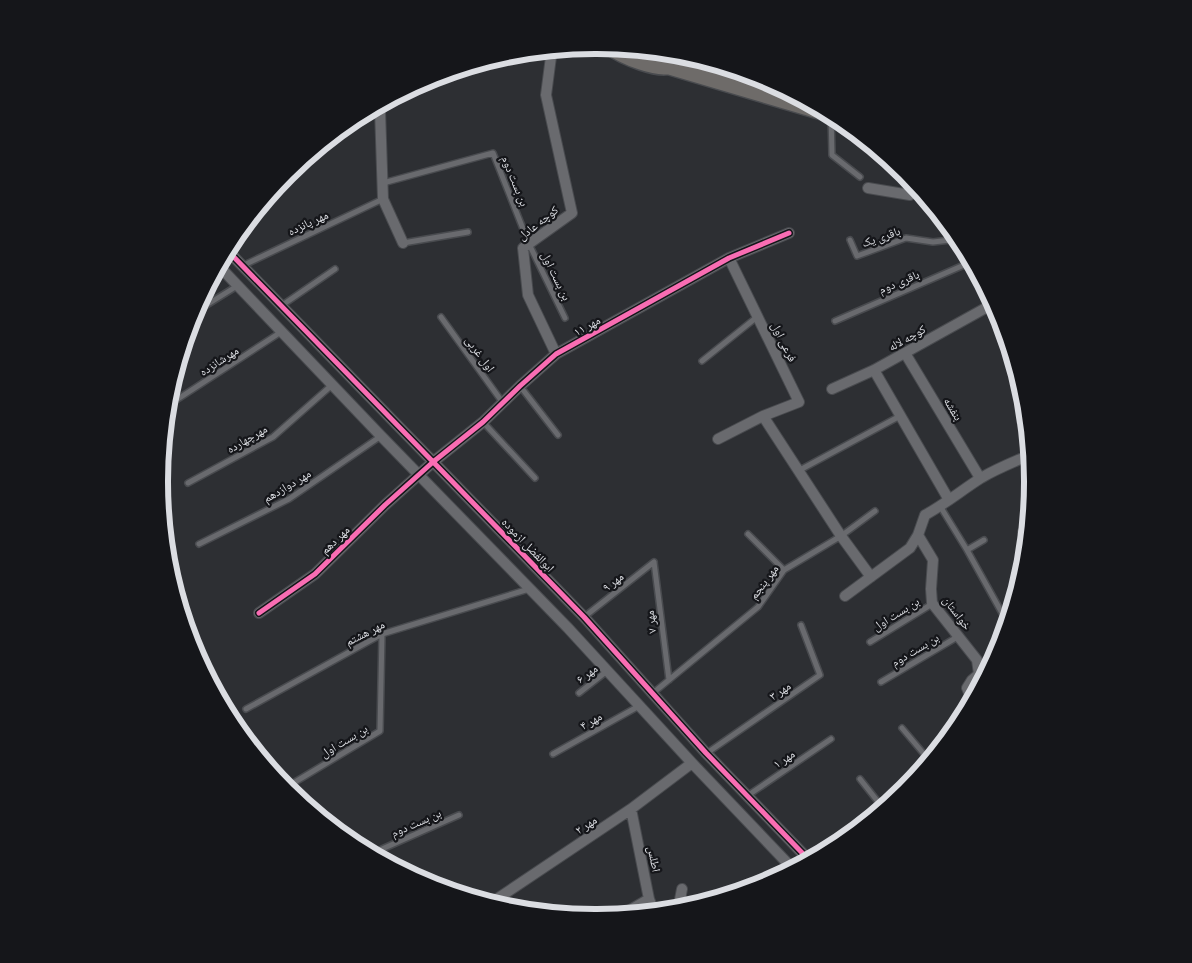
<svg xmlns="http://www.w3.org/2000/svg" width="1192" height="963" font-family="'Roboto Condensed','Noto Naskh Arabic',sans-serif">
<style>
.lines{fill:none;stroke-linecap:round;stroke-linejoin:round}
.service-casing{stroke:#494b4f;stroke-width:8}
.minor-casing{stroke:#494b4f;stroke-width:12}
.primary-casing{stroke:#494b4f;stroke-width:19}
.service{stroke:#696a6e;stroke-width:5}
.minor{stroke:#696a6e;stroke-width:10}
.primary{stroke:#6e6b69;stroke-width:16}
.cycleway-casing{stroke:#15161a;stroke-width:8}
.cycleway{stroke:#f96db3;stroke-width:5}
.labels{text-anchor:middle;stroke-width:4.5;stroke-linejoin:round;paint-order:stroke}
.street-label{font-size:12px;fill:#dbdde2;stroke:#15161a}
.rim{fill:none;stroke:#dbdde2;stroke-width:6}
</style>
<rect width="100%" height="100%" fill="#2d2f33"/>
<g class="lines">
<defs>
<path id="service" d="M831 115 832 155 860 177
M383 183 493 153 529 244 565 318
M850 240 857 256 906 238 933 242 959 239
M403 243 468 232
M242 266 383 199
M281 306 335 269
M192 316 200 309 237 286
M441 317 503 403
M835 321 971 262
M702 361 757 317
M520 386 558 435
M167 406 281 332
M483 422 535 478
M798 471 900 416
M188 483 273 437 332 385
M940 506 967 550 1007 622
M748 534 784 570
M199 544 289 499 381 436
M967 550 984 540
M654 562 669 680
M584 617 654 562
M870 642 932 604
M881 682 959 636
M579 693 607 671
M653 693 758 607 784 570 841 536 875 511
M246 709 382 634 529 589
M902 728 929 760
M707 753 820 675 801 625
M553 754 639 706
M860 779 883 808
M285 788 380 731 382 634
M747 796 831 739
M382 849 459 815
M372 854 382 849 381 859
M718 895 720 898"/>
<path id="minor" d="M552 49 546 95 572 213 523 248 528 295 556 354
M377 106 380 110 383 199 403 243
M868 188 910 195 918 189
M227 250 584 617 706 753 809 860
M729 258 799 402 763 416
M219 266 381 436 568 628 692 763 793 869
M986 289 1009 348
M905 353 980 478
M874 370 949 500
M832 389 874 370 991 305
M718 439 763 416 841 536 871 577
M1023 532 1028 530
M918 535 933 560 931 589 932 603 977 660 979 674 972 680 967 688 972 700
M845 596 910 548 918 535 925 515C945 504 962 490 981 478 996 469 1013 462 1030 455
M259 613 315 574 385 505 433 462 483 422 520 386 556 354 729 258 789 233
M929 760 931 758
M631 809 649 899 654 912
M491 903 631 809 692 763
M678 910 682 889
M620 916 649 899"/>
<path id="primary" d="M609 46C621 55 661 73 674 64 678 61 680 57 681 53
M668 66 827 113"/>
</defs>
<use href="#service" class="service-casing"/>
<use href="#minor" class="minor-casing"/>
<use href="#primary" class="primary-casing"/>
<use href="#service" class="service"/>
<use href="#minor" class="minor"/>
<use href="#primary" class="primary"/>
<defs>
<path id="cycleway" d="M227 250 584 617 706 753 809 860
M259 613 315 574 385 505 433 462 483 422 520 386 556 354 729 258 789 233"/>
</defs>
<use href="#cycleway" class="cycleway-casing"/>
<use href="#cycleway" class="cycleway"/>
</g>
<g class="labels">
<g class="street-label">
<text transform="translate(515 181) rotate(68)" y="4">بن بست دوم</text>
<text transform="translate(308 223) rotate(-25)" y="4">مهر پانزده</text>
<text transform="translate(538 223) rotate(-38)" y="4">کوچه عادل</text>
<text transform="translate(881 237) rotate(-19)" y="4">باقری یک</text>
<text transform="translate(556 276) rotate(64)" y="4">بن بست اول</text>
<text transform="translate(899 282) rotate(-23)" y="4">باقری دوم</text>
<text transform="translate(587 326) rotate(-29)" y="4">مهر ۱۱</text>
<text transform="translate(907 338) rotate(-29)" y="4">کوچه لاله</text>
<text transform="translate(784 342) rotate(64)" y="4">فرعی اول</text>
<text transform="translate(480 354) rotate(54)" y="4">اول غربی</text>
<text transform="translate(219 361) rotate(-33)" y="4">مهرشانزده</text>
<text transform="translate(953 409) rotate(59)" y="4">بنفشه</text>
<text transform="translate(247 439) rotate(-30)" y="4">مهرچهارده</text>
<text transform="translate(287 486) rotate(-31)" y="4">مهر دوازدهم</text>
<text transform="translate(335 540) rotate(-44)" y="4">مهر دهم</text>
<text transform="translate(528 545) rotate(46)" y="4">ابوالفضل ازموده</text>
<text transform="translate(613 582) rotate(-38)" y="4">مهر ۹</text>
<text transform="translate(764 582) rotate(-53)" y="4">مهر پنجم</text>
<text transform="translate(957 613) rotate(53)" y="4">خواستان</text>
<text transform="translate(896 614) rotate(-32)" y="4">بن بست اول</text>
<text transform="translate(651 622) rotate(-97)" y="4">مهر ۷</text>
<text transform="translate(365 633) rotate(-27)" y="4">مهر هشتم</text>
<text transform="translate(915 650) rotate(-31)" y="4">بن بست دوم</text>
<text transform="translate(587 674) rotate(-37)" y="4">مهر ۶</text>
<text transform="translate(780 691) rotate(-34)" y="4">مهر ۳</text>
<text transform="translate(591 721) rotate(-30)" y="4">مهر ۴</text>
<text transform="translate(344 741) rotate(-31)" y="4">بن بست اول</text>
<text transform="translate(784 759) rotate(-34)" y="4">مهر ۱</text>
<text transform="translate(416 823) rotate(-24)" y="4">بن بست دوم</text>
<text transform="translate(586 825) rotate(-33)" y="4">مهر ۲</text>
<text transform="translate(654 859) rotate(79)" y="4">اطلس</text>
</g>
</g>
<path d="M0 0H1192V963H0ZM595 54H597A427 427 0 0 1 1024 481V482A427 427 0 0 1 597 909H595A427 427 0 0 1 168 482V481A427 427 0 0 1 595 54Z" fill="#15161a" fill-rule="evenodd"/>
<path class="rim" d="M595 54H597A427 427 0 0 1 1024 481V482A427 427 0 0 1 597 909H595A427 427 0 0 1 168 482V481A427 427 0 0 1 595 54Z"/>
</svg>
